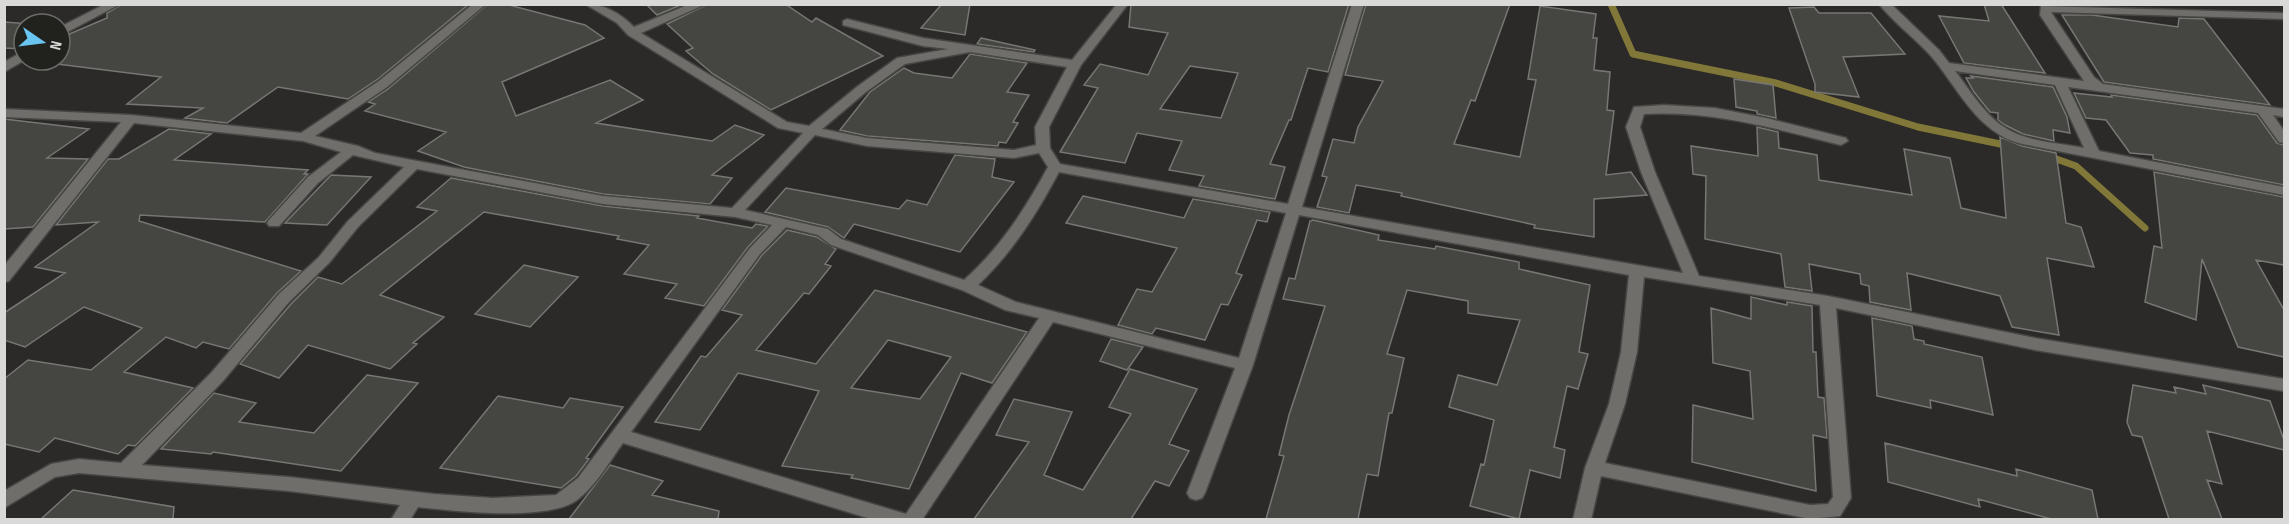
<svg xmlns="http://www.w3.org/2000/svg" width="2289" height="524" font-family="'Sofia Sans Condensed',sans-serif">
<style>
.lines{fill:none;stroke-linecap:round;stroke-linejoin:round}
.stream{stroke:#817738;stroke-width:7}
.building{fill:#454542;stroke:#777673;stroke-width:1.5;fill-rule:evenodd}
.minor-casing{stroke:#464644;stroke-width:3}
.minor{fill:#6f6e6b;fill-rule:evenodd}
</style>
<rect width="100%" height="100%" fill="#2b2a28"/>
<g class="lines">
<path class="stream" d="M1611 4 1633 54 1776 83 1918 127 2010 146
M2048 156 2076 166 2145 228"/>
</g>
<path class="building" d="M122 4H469L378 79 348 99 278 87 227 123 185 118 203 108 127 104 161 77 33 61 60 60V38L107 18V13Z
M488 4H505L585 25 604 38 502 82 516 116 610 80 643 100 596 123 712 141 735 125 764 135 712 175 732 178 710 204 603 194 464 167 418 151 446 132 365 111 375 104 368 102 388 89Z
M646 4H683L657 15Z
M708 4H785L812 22 816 18 883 56 771 110 713 74 686 51 693 48 667 24Z
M942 4H970L965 35 921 28Z
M1131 4H1349L1328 72 1308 68 1291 120H1289L1270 164 1285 167 1275 199 1199 186 1204 176 1169 170 1182 141 1137 133 1125 163 1060 152 1098 88 1084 85 1100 64 1148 75 1168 33 1129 27ZM1190 66 1238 73 1221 118 1160 109Z
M1366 4H1510L1475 101 1471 100 1454 144 1520 157 1536 80 1528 79 1540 6 1596 14 1593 38H1597L1594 70 1610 72 1607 110 1614 111 1606 175 1631 172 1647 195 1594 199V237L1534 228 1535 225 1401 196 1402 193 1356 185 1349 213 1317 207 1327 177 1322 176 1333 139 1354 143 1358 127 1383 81 1345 75Z
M1984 4H2001L2045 73 1964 63 1939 16 1989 21Z
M1814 7 1819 13H1871L1905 54 1843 57 1859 97 1815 92V84L1789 8Z
M2062 15H2092L2178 27 2179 18 2204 19 2270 105 2104 82Z
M4 22 31 24H24V49L4 48Z
M981 38 1035 50 1034 52 977 44Z
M970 54 1027 63 1007 92 1029 95 1013 122 1018 123 1006 143 999 142 998 146 867 136 840 130 870 92 904 68 914 73 952 78Z
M1971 76 2053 87 2067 117 2070 133 2053 130 2054 141 2023 134 2005 125 1998 120V113L1990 112 1974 92 1966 78H1973Z
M1734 79 1773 85 1776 118 1757 114V111L1736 107Z
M2074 93 2112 97 2111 95 2257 115 2277 143 2284 145V185L2153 159V155L2130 153 2106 120 2086 118Z
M4 119 89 129 47 158 88 159 33 227 4 229Z
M1757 127 1778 132 1779 148 1817 155 1819 180 1912 195 1904 149 1950 158 1961 208 2006 218 2000 137 2022 146 2056 153 2066 223 2081 227 2094 267 2047 258 2059 335 2012 327 2000 296 1907 273 1911 310 1870 302 1869 286 1861 284 1860 274 1809 264 1812 291 1785 287 1781 254 1705 239 1706 176 1693 174 1691 146 1758 156Z
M169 129 211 134 174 160 308 170 304 174H308L265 222 140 215 139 221 301 271 277 293 229 349 203 342 196 348 166 337 124 372 193 388 135 446 128 445 118 454 55 438 39 452 4 444V379L28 360 91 370 142 328 84 307 25 347 4 340V313L65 273 35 267 98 222 56 225 108 159H119Z
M955 155 995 159 992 177 1014 182 960 252 854 224 844 238 828 227 765 212 786 188 899 209 907 200 927 205Z
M2154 172 2284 197V265L2256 260 2284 310V357L2238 347 2202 259 2196 320 2145 302 2154 246 2162 248Z
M331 175 371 177 327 225 285 223Z
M451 178 603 206 699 216 697 218 752 228 756 224 768 226 748 247 704 306 665 298 677 284 624 274 649 245 617 239 619 236 484 212 380 295 444 317 413 343 417 344 390 369 308 345 279 378 240 364 291 304 318 277 342 284 437 211 417 207Z
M1083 196 1184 218 1193 199 1270 212 1267 222 1257 220 1236 273 1242 275 1228 305 1221 304 1205 340 1156 328 1152 334 1118 325 1137 289 1152 292 1177 248 1066 223Z
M1313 220 1379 235 1378 240 1435 249 1436 246 1519 262V269L1590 285 1579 352 1588 354 1578 389 1567 386 1554 447 1565 450 1560 478 1530 470 1519 519 1470 506 1481 464 1484 465 1494 420 1449 407 1458 375 1497 385 1520 320 1468 313V301L1407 290 1387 354 1404 358 1392 413H1389L1378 476 1367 474 1358 519H1266L1284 456 1279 455 1289 415 1325 306 1283 299 1289 278 1295 279 1310 221Z
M787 230 817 237 836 249 825 264 831 266 809 294 804 293 756 350 816 364 875 290 1027 332 992 383 961 373 909 489 851 478 853 475 782 466 819 391 738 373 700 430 655 422 701 356 706 357 742 315 722 310 762 255ZM888 340 951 357 920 399 851 388Z
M524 265 578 277 530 327 475 314Z
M1751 297 1787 305V302L1812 306 1813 352H1816L1818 397 1824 398 1827 438 1813 435 1816 491 1692 462 1693 405 1753 419 1750 371 1713 363 1711 308 1751 319Z
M1872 318 1912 326 1914 339 1924 341V344L1982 357 1993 415 1930 400 1931 408 1877 396Z
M1111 339 1143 347 1127 370 1100 361Z
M1130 369 1197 389 1169 444 1189 451 1169 486 1155 481 1131 519H974L1029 442 996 435 1014 399 1072 412 1044 475 1083 490 1131 414 1109 407Z
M367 375 418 383 341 471 213 452 211 454 161 449 214 393 256 403 239 422 314 433Z
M2133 385 2176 393 2174 387 2206 394 2203 385 2270 401 2284 440V450L2207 431 2222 484 2207 480 2222 519H2169L2142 437 2132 435 2127 422Z
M498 396 563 408 570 398 623 407 586 458 589 459 576 476 561 488 440 468Z
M1885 443 2017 476 2016 469 2092 490 2098 519H2051L1978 499 1980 507 1888 482Z
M610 465 663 481 652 495 719 511 718 519H569Z
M73 490 174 507 173 519H41Z"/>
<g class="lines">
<defs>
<path id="minor" d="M105 4H120L60 36V27Z
M473 4H486L387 87 315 136 358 146 375 153 603 196 732 208 803 133 778 128 628 35 617 23 585 4C604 4 620 13 634 27L690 4H706L641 33 787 122 809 126 858 86 897 58 948 49 923 46 843 25V21L847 19 923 38 1072 60 1117 4H1128L1081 65 1049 127 1050 148 1060 164 1288 204 1352 4H1364L1302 207 1683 273 1641 172 1626 127 1634 107 1664 105 1715 108 1766 118 1846 138 1848 141 1841 145C1776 129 1712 110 1644 114L1640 127 1655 172 1699 276 1828 296 2035 338 2284 379V391L2035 350 1836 308 1851 498 1840 516 1810 519 1601 476 1591 520H1573L1585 468 1609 404 1621 352 1629 275 1299 215 1253 365 1205 493 1202 498 1196 500 1190 498 1187 493 1235 368 1053 322 922 520H874L623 443C609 462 596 486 577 500 547 522 455 511 418 507L410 520H391L400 505 289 491 79 473 55 477 4 508V491L51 464 79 459 121 463 211 373 279 294 319 257 348 221 404 167 353 155 318 183 279 226H269L267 223 269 220 308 177 341 152 303 141 134 123 9 281 4 282V266L121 122 4 117V109L131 115 301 133 379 81ZM970 52 1067 67 1035 127 1036 145 1014 150 867 138 822 129 866 92 905 64ZM815 135 867 146 1014 158 1039 153 1048 167C1025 209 1001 247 964 280L841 239 828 229 745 210ZM417 169 603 204 735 217 772 225 750 248 578 478 556 495 492 498 434 494 289 477 142 465 223 381 289 302 329 263 358 227ZM1059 172 1286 213 1239 358 1016 302 978 285C1013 252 1037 213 1059 172ZM786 227 818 235 831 245 962 290 1005 310 1039 318 906 514 631 432 760 254ZM1644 277 1820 305 1833 497 1828 504 1810 505 1605 463 1625 404 1637 352Z
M1879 4H1891L1939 50 1949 63 2084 81 2040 15 2041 6 2284 13V19L2051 12 2094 77 2103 84 2284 109V117L2273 115 2284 131V143L2279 142 2258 113 2068 87 2099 151 2284 187V195L2022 144C1977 133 1959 89 1931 56 1915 38 1894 23 1879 4ZM1955 71 2055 85 2084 148C2059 143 2026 142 2004 127 1984 114 1970 90 1955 71Z
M24 51 25 60 4 72V62Z"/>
</defs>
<use href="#minor" class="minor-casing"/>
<use href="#minor" class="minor"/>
</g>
<rect width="2289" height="524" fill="none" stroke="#d9d9d7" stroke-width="12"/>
<g transform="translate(42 42) rotate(104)"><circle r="28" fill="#21211e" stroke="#6b6b68" stroke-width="1.5"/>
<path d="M0-4.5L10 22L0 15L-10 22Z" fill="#69c4f0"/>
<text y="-9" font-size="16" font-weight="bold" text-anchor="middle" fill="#d9d9d7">N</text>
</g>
</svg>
